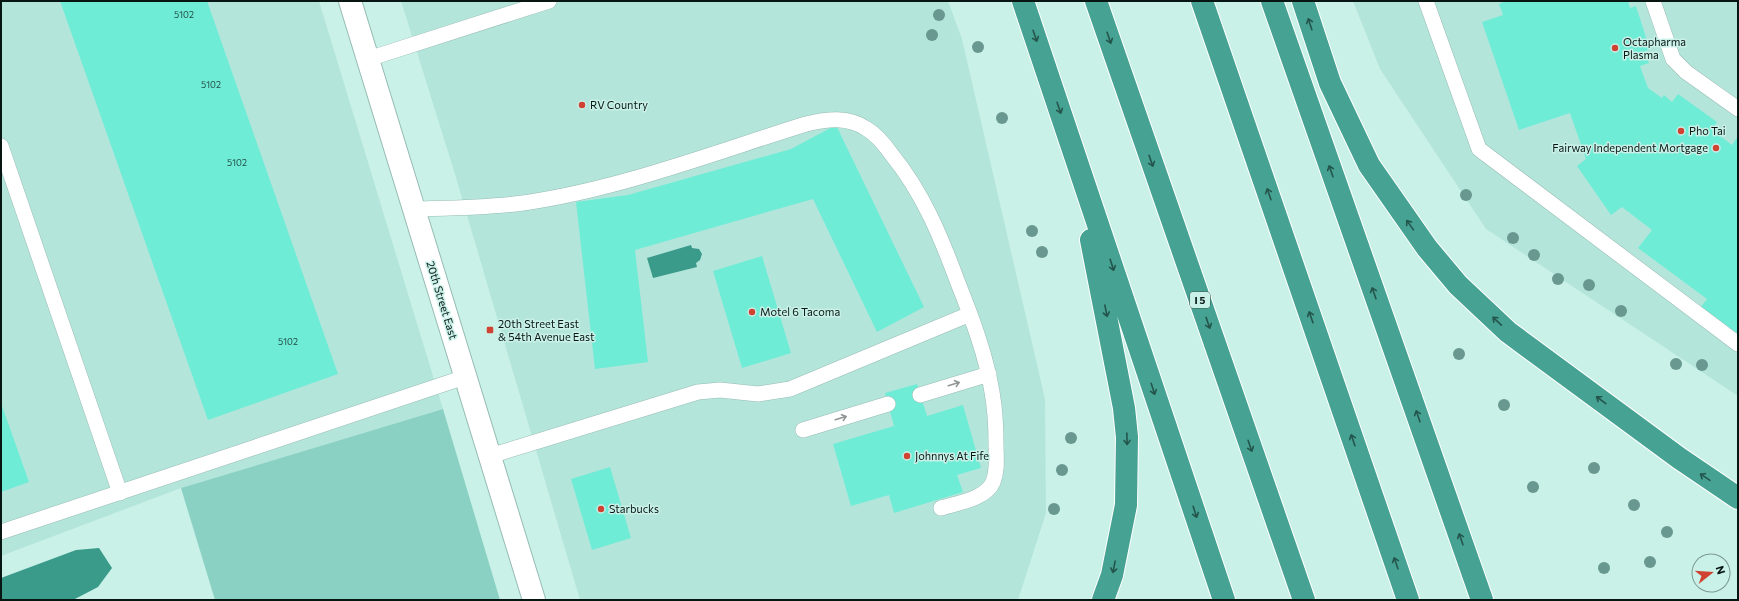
<svg xmlns="http://www.w3.org/2000/svg" width="1739" height="601" font-family="Commissioner,sans-serif">
<style>
.built{fill:#b4e5db}
.green{fill:#8bd1c3}
.water{fill:#3a9b8b}
.building{fill:#6fecd6}
.lines{fill:none;stroke-linecap:round;stroke-linejoin:round}
.lane-casing{stroke:#97bcb4;stroke-width:16}
.secondary-casing{stroke:#97bcb4;stroke-width:24}
.highway-casing{stroke:#fff;stroke-width:24}
.lane{stroke:#fff;stroke-width:15}
.secondary{stroke:#fff;stroke-width:22}
.highway{stroke:#46a292;stroke-width:22}
.tree{fill:#68988f}
.oneway{stroke:#24554c}
.oneway2{stroke:#909695}
.poi-dot{fill:#d04332;stroke:#c9f1e8;stroke-width:1.5}
.labels{text-anchor:middle;stroke-width:3;stroke-linejoin:round;paint-order:stroke}
.number-label{font-size:9px;fill:#224c44}
.shield{fill:#c9f1e8;stroke:#425853;stroke-width:1}
.shield-label{font-size:10px;font-weight:bold;fill:#081613}
.poi-label{font-size:11px;fill:#081613;stroke:#c9f1e8;text-anchor:start}
.street-label{font-size:11px;fill:#081613;stroke:#c9f1e8}
</style>
<rect width="100%" height="100%" fill="#c9f1e8"/>
<path class="built" d="M1 1H319L443 409 181 488 1 556Z
M401 1H948L962 39 1045 399 1046 513 1018 600H580L454 171Z
M1353 1H1738V396L1486 229 1380 69Z"/>
<path class="green" d="M443 409 500 600H215L181 488Z"/>
<path class="water" d="M691 245 692 248 699 249 702 254 700 260 696 263 697 267 653 278 647 258Z
M99 548 112 568 98 587 73 600H1V578L76 550Z"/>
<path class="building" d="M60 1H207L338 374 208 420Z
M1505 1H1628L1630 8 1636 6 1650 50 1645 51 1649 63 1640 66 1648 88 1662 98 1664 95 1672 102 1678 94 1717 122 1712 130 1732 145 1738 136V335L1700 308 1707 299 1638 248 1652 230 1622 207 1611 215 1577 166 1586 159 1570 113 1519 130 1482 22 1503 15 1499 4Z
M836 125 924 307 877 332 813 199 635 250 648 362 595 369 576 202 628 195 791 149Z
M762 256 791 353 742 368 713 271Z
M917 384 927 416 963 405 981 468 957 475 963 492 894 513 889 495 851 506 833 444 894 426 885 393Z
M1 403 29 482 1 492Z
M610 467 631 538 592 550 571 479Z"/>
<g class="lines">
<defs>
<path id="lane" d="M1426 1 1479 149 1738 344
M1653 1 1673 59 1686 72 1738 109
M368 59 549 1
M1 146 120 493
M414 209C450 208 487 208 523 203 620 189 713 153 806 124 827 119 848 116 867 129 877 135 885 145 892 155 923 193 941 237 958 283 972 318 986 355 992 392 995 409 996 426 996 443 996 456 998 470 993 482 986 499 957 503 941 508
M920 395 989 374
M803 430 888 404
M490 456 698 392 720 390 758 394 790 389 970 314
M1 532 465 377"/>
<path id="secondary" d="M350 1 534 600"/>
<path id="highway" d="M1023 1 1224 600
M1096 1 1304 600
M1202 1 1408 600
M1272 1 1482 600
M1303 1 1330 83 1369 165 1427 248 1458 285 1508 332 1679 458 1738 498
M1091 240 1124 408 1127 437 1126 505 1112 575 1103 600"/>
</defs>
<use href="#lane" class="lane-casing"/>
<use href="#secondary" class="secondary-casing"/>
<use href="#highway" class="highway-casing"/>
<use href="#lane" class="lane"/>
<use href="#secondary" class="secondary"/>
<use href="#highway" class="highway"/>
</g>
<g class="tree">
<circle cx="939" cy="15" r="6"/>
<circle cx="932" cy="35" r="6"/>
<circle cx="978" cy="47" r="6"/>
<circle cx="1002" cy="118" r="6"/>
<circle cx="1466" cy="195" r="6"/>
<circle cx="1032" cy="231" r="6"/>
<circle cx="1513" cy="238" r="6"/>
<circle cx="1042" cy="252" r="6"/>
<circle cx="1534" cy="255" r="6"/>
<circle cx="1558" cy="279" r="6"/>
<circle cx="1589" cy="285" r="6"/>
<circle cx="1621" cy="311" r="6"/>
<circle cx="1459" cy="354" r="6"/>
<circle cx="1676" cy="364" r="6"/>
<circle cx="1702" cy="365" r="6"/>
<circle cx="1504" cy="405" r="6"/>
<circle cx="1071" cy="438" r="6"/>
<circle cx="1594" cy="468" r="6"/>
<circle cx="1062" cy="470" r="6"/>
<circle cx="1533" cy="487" r="6"/>
<circle cx="1634" cy="505" r="6"/>
<circle cx="1054" cy="509" r="6"/>
<circle cx="1667" cy="532" r="6"/>
<circle cx="1650" cy="562" r="6"/>
<circle cx="1604" cy="568" r="6"/>
</g>
<defs><path id="oneway-shaft" d="M-6 0H5M1.5-3L5.5 0L1.5 3" fill="none" stroke-width="1.6" stroke-linecap="round" stroke-linejoin="round"/></defs>
<g class="oneway">
<use href="#oneway-shaft" transform="translate(1310 24) rotate(-108)"/>
<use href="#oneway-shaft" transform="translate(1035 36) rotate(71)"/>
<use href="#oneway-shaft" transform="translate(1109 38) rotate(71)"/>
<use href="#oneway-shaft" transform="translate(1059 108) rotate(71)"/>
<use href="#oneway-shaft" transform="translate(1151 161) rotate(71)"/>
<use href="#oneway-shaft" transform="translate(1331 171) rotate(-109)"/>
<use href="#oneway-shaft" transform="translate(1269 194) rotate(-109)"/>
<use href="#oneway-shaft" transform="translate(1410 225) rotate(-125)"/>
<use href="#oneway-shaft" transform="translate(1112 265) rotate(72)"/>
<use href="#oneway-shaft" transform="translate(1374 293) rotate(-109)"/>
<use href="#oneway-shaft" transform="translate(1106 311) rotate(79)"/>
<use href="#oneway-shaft" transform="translate(1311 317) rotate(-109)"/>
<use href="#oneway-shaft" transform="translate(1497 321) rotate(-137)"/>
<use href="#oneway-shaft" transform="translate(1208 323) rotate(71)"/>
<use href="#oneway-shaft" transform="translate(1153 389) rotate(72)"/>
<use href="#oneway-shaft" transform="translate(1601 400) rotate(-143)"/>
<use href="#oneway-shaft" transform="translate(1418 416) rotate(-109)"/>
<use href="#oneway-shaft" transform="translate(1127 439) rotate(88)"/>
<use href="#oneway-shaft" transform="translate(1353 440) rotate(-109)"/>
<use href="#oneway-shaft" transform="translate(1250 446) rotate(71)"/>
<use href="#oneway-shaft" transform="translate(1705 477) rotate(-146)"/>
<use href="#oneway-shaft" transform="translate(1195 512) rotate(72)"/>
<use href="#oneway-shaft" transform="translate(1461 539) rotate(-109)"/>
<use href="#oneway-shaft" transform="translate(1396 563) rotate(-109)"/>
<use href="#oneway-shaft" transform="translate(1114 567) rotate(101)"/>
</g>
<g class="oneway2">
<use href="#oneway-shaft" transform="translate(954 384) rotate(-17)"/>
<use href="#oneway-shaft" transform="translate(841 418) rotate(-17)"/>
</g>
<g class="poi-dot">
<circle cx="1615" cy="48" r="4"/>
<circle cx="582" cy="105" r="4"/>
<circle cx="1681" cy="131" r="4"/>
<circle cx="1716" cy="148" r="4"/>
<circle cx="752" cy="312" r="4"/>
<rect x="486" y="326" width="8" height="8" rx="2"/>
<circle cx="907" cy="456" r="4"/>
<circle cx="601" cy="509" r="4"/>
</g>
<g class="labels">
<g class="number-label">
<text x="184" y="18">5102</text>
<text x="211" y="88">5102</text>
<text x="237" y="166">5102</text>
<text x="288" y="345">5102</text>
</g>
<rect class="shield" x="1190" y="292" width="20" height="16" rx="3"/>
<g class="shield-label">
<text x="1200" y="304">I 5</text>
</g>
<g class="poi-label">
<text x="1623" y="46">Octapharma<tspan x="1623" dy="13">Plasma</tspan></text>
<text x="590" y="109">RV Country</text>
<text x="1689" y="135">Pho Tai</text>
<text x="1708" y="152" text-anchor="end">Fairway Independent Mortgage</text>
<text x="760" y="316">Motel 6 Tacoma</text>
<text x="498" y="328">20th Street East<tspan x="498" dy="13">&amp; 54th Avenue East</tspan></text>
<text x="915" y="460">Johnnys At Fife</text>
<text x="609" y="513">Starbucks</text>
</g>
<g class="street-label">
<text transform="translate(442 300) rotate(73)" y="4">20th Street East</text>
</g>
</g>
<rect width="1739" height="601" fill="none" stroke="#081613" stroke-width="4"/>
<g transform="translate(1711 573) rotate(73)"><circle r="19" fill="#c9f1e8" stroke="#7c9993"/>
<path d="M0-3L7 15L0 10L-7 15Z" fill="#d04332"/>
<text y="-6" font-size="11" font-weight="bold" text-anchor="middle" fill="#081613">N</text>
</g>
</svg>
